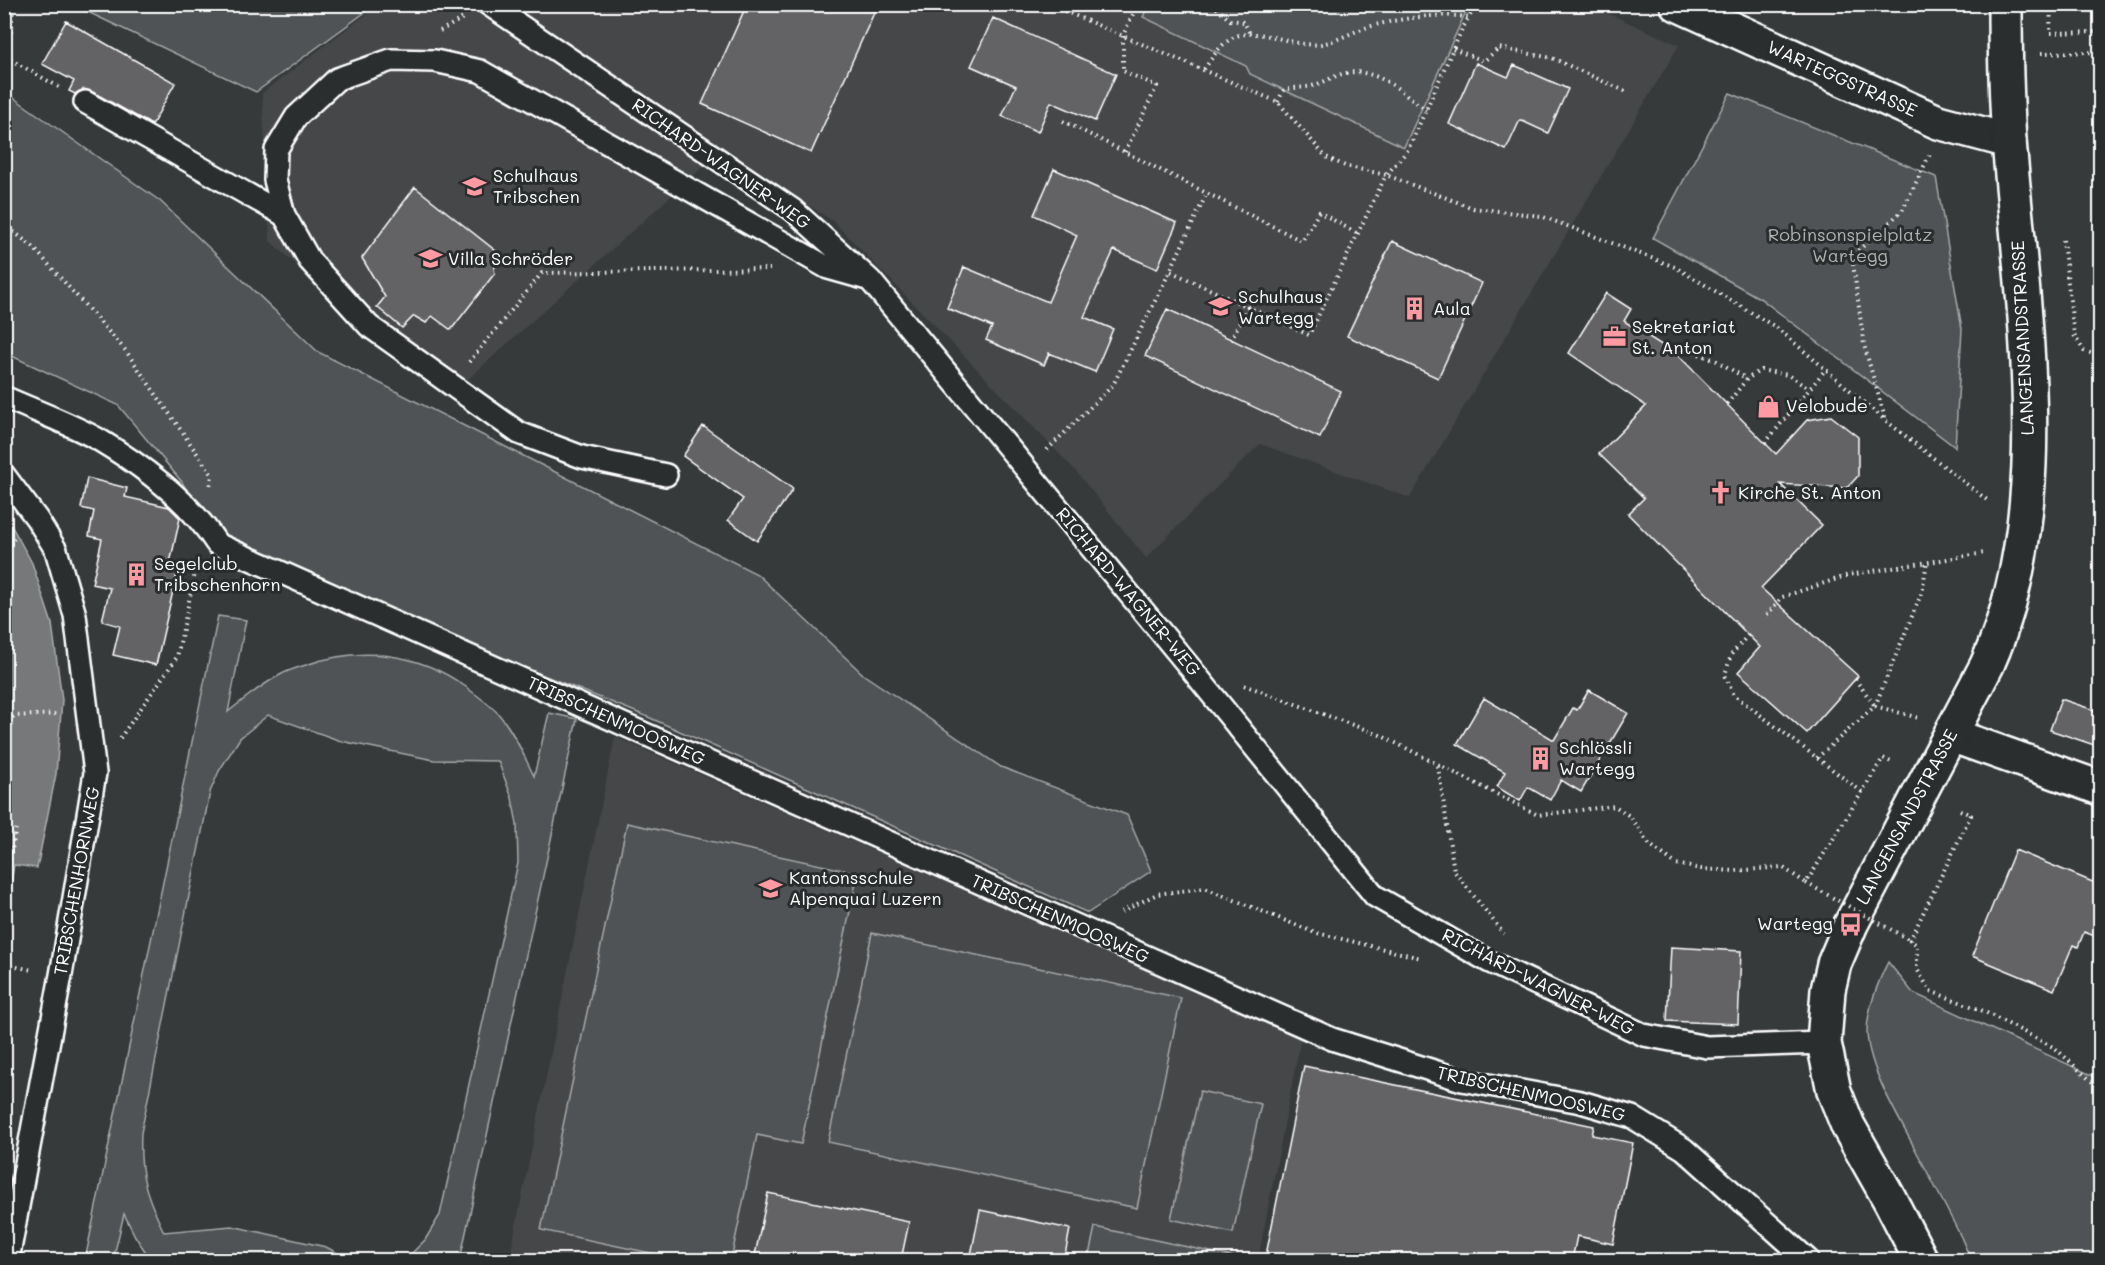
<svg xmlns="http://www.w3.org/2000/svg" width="2105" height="1265" font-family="Mali,sans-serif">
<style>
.built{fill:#444748}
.green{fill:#505354;stroke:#a8a9aa;stroke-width:1.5}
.water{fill:#767879;stroke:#adaeaf;stroke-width:1.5}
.building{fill:#636465;stroke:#fff;stroke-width:1.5}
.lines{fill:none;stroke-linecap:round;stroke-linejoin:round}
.lane-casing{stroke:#fff;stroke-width:26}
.street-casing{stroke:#fff;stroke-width:38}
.secondary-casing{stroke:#fff;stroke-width:38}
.path{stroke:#fff;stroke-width:4;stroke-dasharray:1.5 4.5;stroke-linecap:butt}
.lane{stroke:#2a2d2e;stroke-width:21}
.street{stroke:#2a2d2e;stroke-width:33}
.secondary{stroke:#2a2d2e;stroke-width:33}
.path-bridge{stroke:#fff;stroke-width:4;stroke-dasharray:1.5 4.5;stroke-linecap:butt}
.labels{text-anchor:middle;stroke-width:6;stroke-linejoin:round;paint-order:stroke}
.street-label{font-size:18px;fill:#fff;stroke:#2a2d2e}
.poi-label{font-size:18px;fill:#fff;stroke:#2a2d2e;text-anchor:start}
.park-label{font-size:18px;fill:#b0b2b2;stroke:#2a2d2e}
</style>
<rect width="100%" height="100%" fill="#373a3b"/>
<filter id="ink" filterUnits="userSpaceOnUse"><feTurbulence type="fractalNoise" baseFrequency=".0167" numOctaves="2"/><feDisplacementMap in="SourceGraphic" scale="12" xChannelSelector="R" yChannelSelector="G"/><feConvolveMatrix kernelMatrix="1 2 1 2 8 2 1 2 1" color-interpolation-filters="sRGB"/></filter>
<g filter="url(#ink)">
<path class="built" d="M380 4H1587L1679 45 1410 498 1260 444 1146 558 1074 469 834 222 723 149 446 399 270 241 262 93Z
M615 737 1301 1038 1258 1260H509Z"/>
<path class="green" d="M73 5V4L375 5 256 92Z
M1149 5 1469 4V5L1404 147 1250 74 1246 66 1143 17Z
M4 91 160 201 318 352 757 574 864 675 1001 767 1127 815 1151 871 1088 913 648 717 217 544 182 482 118 405 14 357 5 358Z
M1730 93 1936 177 1962 329 1955 447 1761 299 1653 238Z
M218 616 246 620 228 712C245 698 261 685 280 675 288 670 297 668 306 665 361 646 418 652 466 687 477 696 492 705 501 717 515 734 524 756 534 776L549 713 577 719 460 1260H405L425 1240 440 1215 518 863 517 824 512 798 498 761 434 760 341 741 268 715 240 738 219 771 210 792 141 1133C139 1175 146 1195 164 1232L232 1226 326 1247 351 1260H151L135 1236 124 1214 113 1260H85Z
M627 823 858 873 801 1144 757 1135 731 1260H684L541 1230Z
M872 933 1181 998 1137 1208 828 1142Z
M1888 962 1913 993 2100 1079V1260H1971L1961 1237C1946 1207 1930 1177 1914 1147 1898 1116 1868 1068 1867 1032 1867 1011 1878 981 1888 962Z
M1200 1091 1261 1104 1233 1233 1171 1219Z
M1095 1227 1248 1260H1088Z"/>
<path class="water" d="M5 514 32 563 52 624 62 700 56 774 37 868 14 865 5 917Z"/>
<path class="building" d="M747 4H878L811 153 702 104Z
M993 18 1116 74 1095 121 1051 102 1038 132 1002 116 1016 86 971 66Z
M66 21 175 83 152 125 91 91 84 89 75 94 69 91 74 81 42 64Z
M1476 63 1508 77 1514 65 1568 89 1548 133 1520 120 1506 150 1449 124Z
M1054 169 1177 223 1157 269 1114 250 1084 317 1113 329 1095 372 1049 353 1044 365 986 340 992 327 947 308 964 267 1048 302 1077 235 1034 215Z
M415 187 501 255 494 269 495 273 451 330 432 316 426 323 414 316 402 328 377 307 385 297 362 258Z
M1392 241 1482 283 1438 378 1347 336Z
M1606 293 1631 309 1624 321 1679 356 1776 454 1807 420 1831 416 1858 437V476L1847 488 1780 484 1822 525 1761 588 1858 676 1807 733 1738 672 1760 647 1628 514 1644 498 1599 454 1646 406 1569 353Z
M1167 309 1341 391 1320 438 1145 356Z
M703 426 793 489 757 541 728 520 743 499 683 456Z
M87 478 127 488 125 497 169 507 180 518 170 563 179 565 156 665 113 655 120 626 102 621 110 588 92 584 102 539 89 536 94 511 81 508Z
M1589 690 1628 713 1581 792 1561 780 1550 800 1528 787 1520 801 1497 787 1505 772 1457 744 1484 698 1554 740 1573 708 1577 710Z
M2061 699 2100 712V747L2050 730Z
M2015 850 2100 885V938L2084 932 2078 947 2073 945 2054 990 1972 956Z
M1671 947 1741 951 1738 1024 1667 1021Z
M1304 1066 1594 1126 1592 1135 1633 1143 1613 1244 1577 1236 1572 1260H1265Z
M768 1193 909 1222 901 1260H754Z
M980 1210 1070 1229 1064 1260H970Z"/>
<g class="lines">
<defs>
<path id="lane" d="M488 4 793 210 870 280 1188 665 1375 896 1488 961 1644 1035 1707 1047 1824 1043
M85 102 284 215
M4 397C35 411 72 424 101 441 144 467 189 500 217 544L1332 1039 1462 1080 1581 1102 1632 1117 1684 1149 1808 1260
M4 475 37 519 56 550 75 615 95 773 61 975 8 1260
M666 475 582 457 519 433 369 326 310 261 284 215 275 180 276 150 296 117 337 79 391 60 435 61 480 71 828 268 867 279"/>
<path id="street" d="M1677 4 1938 122 2009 141
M1951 735 2100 788"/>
<path id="secondary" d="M1921 1260 1890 1200 1848 1126 1834 1091 1824 1043 1828 990 1834 964 1851 924 1987 665C2058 506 2022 308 2009 140 2006 95 2005 50 2005 4"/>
</defs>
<use href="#lane" class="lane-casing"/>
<use href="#street" class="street-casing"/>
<use href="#secondary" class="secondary-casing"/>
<path class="path" d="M6 4 13 11 8 58 62 89
M1048 4 1278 102 1326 157 1345 166 1386 175 1309 335 1170 271 1207 193
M1212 4 1230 20 1244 22 1250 34
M1477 4 1462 29 1408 150 1386 175 1473 208 1541 216 1675 267 1777 328 1885 420 1987 500
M2051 4 2050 33 2100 32
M440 31 465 17
M1453 49 1484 61 1499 48 1552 58 1627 92
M2041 53 2100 52
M1204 69C1213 57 1223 39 1240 35 1267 29 1294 48 1321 44 1337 41 1350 33 1365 28 1389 20 1445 11 1469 18
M1278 102 1283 91C1293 86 1304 89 1315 85 1325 82 1335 75 1346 73 1376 67 1404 93 1426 110
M1063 121 1302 241 1319 212 1358 234
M1125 152 1157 86 1123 71V35L1138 4
M4 224 33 247 126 351 212 475 210 489
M2063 240 2074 335 2084 351 2100 356
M1231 340 1248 306
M1678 355 1686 349 1717 361 1747 379
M469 362 542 273 770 269
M1727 404 1747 379 1761 370 1788 375 1809 389
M1885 418 1864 345 1852 256 1902 211 1930 154
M1765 443 1826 369
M1047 450 1113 385 1170 271
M4 547 16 537
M1767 615 1782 597 1849 575 1984 553
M1748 635 1731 655 1725 675 1734 695 1862 792
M1855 679 1875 706
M1244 685 1380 735 1538 815 1615 806 1631 817 1649 844 1676 864 1701 869 1735 871 1782 867 1806 883 1883 758 1893 763
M1875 706 1922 592 1927 562
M4 726 14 716 58 714
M120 738 177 657 197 564
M1817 758 1875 706 1919 718
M1438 766 1454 871 1504 934
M1960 810 1971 815 1910 940 1917 945V969L1930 991 1979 1009 2055 1048 2100 1089
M4 889 16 829
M1121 912 1157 894 1205 888 1313 932 1421 958
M4 973 8 965 32 970"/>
<use href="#lane" class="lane"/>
<use href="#street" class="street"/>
<use href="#secondary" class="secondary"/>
<path class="path-bridge" d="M1806 883 1910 940"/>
</g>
</g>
<defs>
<symbol id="school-bare" viewBox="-9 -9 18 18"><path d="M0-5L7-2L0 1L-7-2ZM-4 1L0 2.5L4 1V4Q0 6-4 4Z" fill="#ff9aa2" stroke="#2a2d2e" stroke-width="2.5" paint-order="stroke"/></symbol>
<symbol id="building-bare" viewBox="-9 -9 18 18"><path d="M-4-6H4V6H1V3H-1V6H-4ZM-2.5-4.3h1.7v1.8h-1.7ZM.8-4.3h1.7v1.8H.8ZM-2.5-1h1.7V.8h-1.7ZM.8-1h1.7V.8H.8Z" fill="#ff9aa2" stroke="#2a2d2e" stroke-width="2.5" paint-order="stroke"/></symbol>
<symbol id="office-bare" viewBox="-9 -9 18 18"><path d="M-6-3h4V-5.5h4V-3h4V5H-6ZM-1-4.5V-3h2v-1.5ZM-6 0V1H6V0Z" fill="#ff9aa2" stroke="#2a2d2e" stroke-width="2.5" paint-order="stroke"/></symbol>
<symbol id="shop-bare" viewBox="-9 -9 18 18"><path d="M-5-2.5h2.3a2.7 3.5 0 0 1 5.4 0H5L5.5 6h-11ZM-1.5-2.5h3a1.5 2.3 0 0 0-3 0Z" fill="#ff9aa2" stroke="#2a2d2e" stroke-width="2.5" paint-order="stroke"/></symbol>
<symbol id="church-bare" viewBox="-9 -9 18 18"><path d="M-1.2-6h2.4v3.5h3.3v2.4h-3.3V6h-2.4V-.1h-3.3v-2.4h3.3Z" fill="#ff9aa2" stroke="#2a2d2e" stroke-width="2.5" paint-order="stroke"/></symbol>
<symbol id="bus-bare" viewBox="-9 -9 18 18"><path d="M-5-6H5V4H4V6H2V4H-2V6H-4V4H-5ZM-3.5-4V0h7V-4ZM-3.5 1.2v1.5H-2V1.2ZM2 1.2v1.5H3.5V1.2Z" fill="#ff9aa2" stroke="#2a2d2e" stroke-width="2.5" paint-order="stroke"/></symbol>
</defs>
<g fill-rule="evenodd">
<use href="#school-bare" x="458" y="170" width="33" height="33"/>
<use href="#school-bare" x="414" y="242" width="33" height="33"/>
<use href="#school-bare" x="1204" y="290" width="33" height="33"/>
<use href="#building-bare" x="1398" y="292" width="33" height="33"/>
<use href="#office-bare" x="1598" y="320" width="33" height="33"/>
<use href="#shop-bare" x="1752" y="390" width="33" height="33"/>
<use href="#church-bare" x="1704" y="476" width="33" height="33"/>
<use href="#building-bare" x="120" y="558" width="33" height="33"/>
<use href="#building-bare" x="1524" y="742" width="33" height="33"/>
<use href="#school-bare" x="754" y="872" width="33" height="33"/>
<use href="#bus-bare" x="1834" y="908" width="33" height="33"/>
</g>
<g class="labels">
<g class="street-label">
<text transform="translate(1842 79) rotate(24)" y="6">WARTEGGSTRASSE</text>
<text transform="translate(721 164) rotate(35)" y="6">RICHARD-WAGNER-WEG</text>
<text transform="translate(2023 338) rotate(-93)" y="6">LANGENSANDSTRASSE</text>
<text transform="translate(1128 592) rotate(50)" y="6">RICHARD-WAGNER-WEG</text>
<text transform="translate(616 721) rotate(24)" y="6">TRIBSCHENMOOSWEG</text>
<text transform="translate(1907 817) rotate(-62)" y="6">LANGENSANDSTRASSE</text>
<text transform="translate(77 881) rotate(-80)" y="6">TRIBSCHENHORNWEG</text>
<text transform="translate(1060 919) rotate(24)" y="6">TRIBSCHENMOOSWEG</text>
<text transform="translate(1538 982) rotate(27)" y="6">RICHARD-WAGNER-WEG</text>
<text transform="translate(1531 1094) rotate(13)" y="6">TRIBSCHENMOOSWEG</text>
</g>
<g class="poi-label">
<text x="493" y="182">Schulhaus<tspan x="493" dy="21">Tribschen</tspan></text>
<text x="448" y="265">Villa Schröder</text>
<text x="1238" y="303">Schulhaus<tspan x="1238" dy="21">Wartegg</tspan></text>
<text x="1433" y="315">Aula</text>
<text x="1632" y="333">Sekretariat<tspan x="1632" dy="21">St. Anton</tspan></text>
<text x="1786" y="412">Velobude</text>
<text x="1738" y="499">Kirche St. Anton</text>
<text x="154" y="570">Segelclub<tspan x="154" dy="21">Tribschenhorn</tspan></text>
<text x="1559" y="754">Schlössli<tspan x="1559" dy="21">Wartegg</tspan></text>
<text x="789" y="884">Kantonsschule<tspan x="789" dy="21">Alpenquai Luzern</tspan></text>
<text x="1833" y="930" text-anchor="end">Wartegg</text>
</g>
<g class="park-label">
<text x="1850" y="241">Robinsonspielplatz<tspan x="1850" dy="21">Wartegg</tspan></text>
</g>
</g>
<rect width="2105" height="1265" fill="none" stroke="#2a2d2e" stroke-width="24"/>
<rect x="12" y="12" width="2081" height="1241" fill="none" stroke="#fff" stroke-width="2" filter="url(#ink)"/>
</svg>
